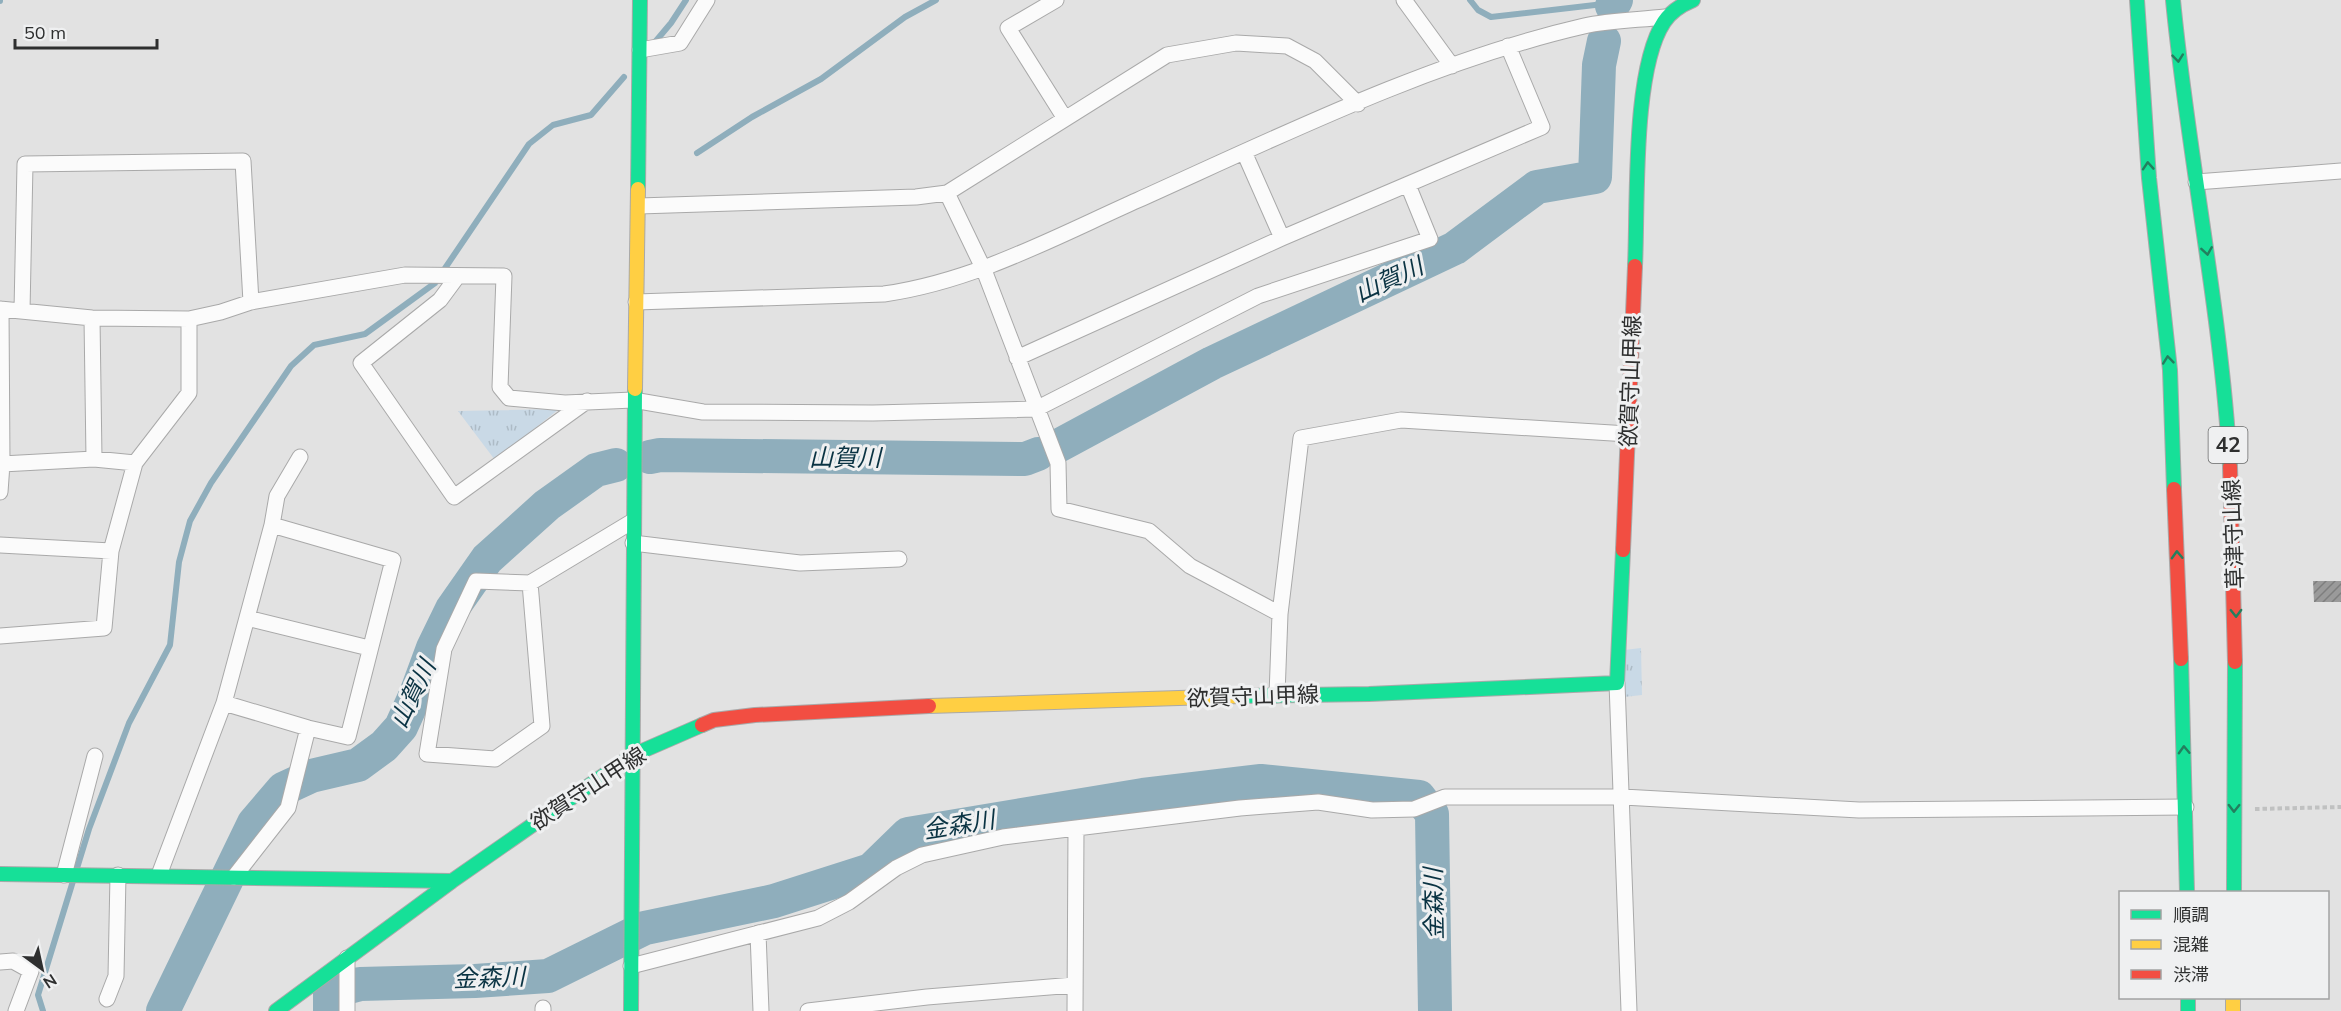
<svg xmlns="http://www.w3.org/2000/svg" width="2341" height="1011" font-family="Mulish,'Noto Sans JP',sans-serif">
<style>
.park{fill:url(#park-tufts)}
.lines{fill:none;stroke-linecap:round;stroke-linejoin:round}
.stream{stroke:#8faebc;stroke-width:6}
.river{stroke:#8faebc;stroke-width:34}
.building{fill:url(#building-hatch)}
.street-casing{stroke:#a9a9a9;stroke-width:17}
.fast-casing{stroke:#a9a9a9;stroke-width:16}
.slow-casing{stroke:#a9a9a9;stroke-width:16}
.jam-casing{stroke:#a9a9a9;stroke-width:16}
.path{stroke:#c0c1c1;stroke-width:4;stroke-dasharray:4.5 3;stroke-linecap:butt}
.street{stroke:#fbfbfb;stroke-width:15}
.fast{stroke:#16e098;stroke-width:14}
.slow{stroke:#ffcf43;stroke-width:14}
.jam{stroke:#f24e42;stroke-width:14}
.oneway{stroke:#237f5e}
.labels{text-anchor:middle;stroke-width:6;stroke-linejoin:round;paint-order:stroke}
.shield{fill:#eff0f1;stroke:#686969;stroke-width:1.5}
.shield-label{font-size:21px;font-weight:bold;fill:#2e2f2f}
.street-label{font-size:22px;fill:#2e2f2f;stroke:#eff0f1}
.water-label{font-size:24px;font-style:italic;fill:#0a3343;stroke:#eff0f1}
</style>
<defs>
<pattern id="park-tufts" width="24" height="20" patternUnits="userSpaceOnUse" patternTransform="scale(1.5)"><rect width="24" height="20" fill="#c9d9e6"/><path d="M3 7l-1-3M5 7V3M7 7l1-3M15 17l-1-3M17 17v-4M19 17l1-3" fill="none" stroke="#adbbc6"/></pattern>
<pattern id="building-hatch" width="6" height="6" patternUnits="userSpaceOnUse" patternTransform="scale(1.5)"><rect width="6" height="6" fill="#9a9a9a"/><path d="M-1 1l2-2M0 6l6-6M5 7l2-2" fill="none" stroke="#7e7e7e"/></pattern>
</defs>
<rect width="100%" height="100%" fill="#e2e2e2"/>
<path class="park" d="M559 409 495 460 458 411Z
M1641 648 1642 695 1624 697V650Z"/>
<g class="lines">
<path class="stream" d="M1470 0 1478 10 1491 17 1612 3
M0 1V0
M655 42 671 23 686 0
M697 153 752 117 821 79 905 17 936 0
M43 1011 38 995 89 829 129 723 170 645 179 562 190 521 211 483 291 366 314 345 365 334 435 283 529 144 553 125 591 115 624 77"/>
<path class="river" d="M1612 6 1616 0
M1058 446 1212 363 1455 248 1537 187 1595 177 1599 65 1604 41
M650 457 660 455 1025 459 1038 454
M163 1011 254 823 283 789 311 776 358 765 384 746 401 727 416 694 433 648 452 609 487 559 547 505 596 470 616 465
M330 1011V992L360 984 475 981 548 976 645 928 774 901 871 870 908 834 1143 795 1261 781 1419 797 1432 814 1435 1011"/>
</g>
<path class="building" d="M2313 581H2341V602H2314Z"/>
<g class="lines">
<defs>
<path id="street" d="M1056 0 1008 28 1064 117
M1404 0 1452 66
M640 50 680 43 707 0
M1244 152 1282 238
M2196 182 2341 171
M947 193 984 270 1058 463 1059 509 1149 531 1190 566 1280 614
M639 206 916 197 947 193 1167 55 1236 43 1287 46 1315 61 1358 104
M457 277 440 300 361 363 454 497 587 401
M636 302 884 294C975 281 1055 237 1138 200 1280 136 1432 61 1584 26 1610 20 1639 20 1665 17
M0 309 92 318 189 319 221 312 251 302 405 275 504 276 500 387 509 398 565 403 633 400 703 412 873 413 1036 409 1258 296 1430 239 1408 185
M22 311 25 164 243 161 251 302
M92 318 94 459
M1017 358 1282 238 1542 127 1508 46
M2 464 94 459 135 463
M0 492 2 464 1 309
M633 543 800 563 899 559
M0 545 111 551
M530 583 542 726 495 759 427 754 444 649 476 581 530 583 633 521
M247 618 369 648
M0 636 104 628 111 551 135 463 189 393V319
M1617 683 1629 1011
M1277 695 1280 614 1301 438 1401 420 1628 434
M224 703 308 728 348 737 393 560 272 525
M64 875 95 756
M159 875 224 703 272 525 277 496 300 457
M234 877 288 808 308 728
M758 933 761 1011
M0 962 13 961 31 971 16 1011
M631 966 818 918 849 902 896 868 922 855 1003 837 1240 808 1318 802 1372 810 1414 809 1445 797H1623L1859 810 2186 807
M107 999 116 976 118 875
M543 1008V1011
M347 1011V958
M808 1011 927 997 1074 985
M1075 1011 1076 829"/>
<path id="fast" d="M2137 0 2149 178 2170 370 2174 489
M2173 0C2188 156 2221 309 2230 466
M638 189 640 0
M1635 266C1638 206 1632 70 1664 22 1671 11 1681 5 1693 0
M2181 659 2187 892
M1241 696 1369 694 1617 683 1623 550
M0 874 452 881
M2234 892 2235 662
M2188 998V1011
M276 1011 452 881 633 755 702 725
M631 1011 635 389"/>
<path id="slow" d="M635 389 638 189
M929 706 1241 696
M2233 998V1011"/>
<path id="jam" d="M2230 466 2235 662
M2174 489 2181 659
M1623 550 1635 266
M702 725 714 720 755 715 929 706"/>
</defs>
<use href="#street" class="street-casing"/>
<use href="#fast" class="fast-casing"/>
<use href="#slow" class="slow-casing"/>
<use href="#jam" class="jam-casing"/>
<path class="path" d="M2255 809 2341 807"/>
<use href="#street" class="street"/>
<use href="#fast" class="fast"/>
<use href="#slow" class="slow"/>
<use href="#jam" class="jam"/>
</g>
<defs><path id="oneway-chevron" d="M-2-3.5L2.5 0L-2 3.5" fill="none" stroke-width="1.6" stroke-linecap="round" stroke-linejoin="round" transform="scale(1.5)"/></defs>
<g class="oneway">
<use href="#oneway-chevron" transform="translate(2178 58) rotate(84)"/>
<use href="#oneway-chevron" transform="translate(2148 166) rotate(-94)"/>
<use href="#oneway-chevron" transform="translate(2207 251) rotate(81)"/>
<use href="#oneway-chevron" transform="translate(2168 360) rotate(-96)"/>
<use href="#oneway-chevron" transform="translate(2177 555) rotate(-92)"/>
<use href="#oneway-chevron" transform="translate(2236 613) rotate(89)"/>
<use href="#oneway-chevron" transform="translate(2184 750) rotate(-92)"/>
<use href="#oneway-chevron" transform="translate(2234 808) rotate(91)"/>
</g>
<g class="labels">
<rect class="shield" x="2208.5" y="427" width="39" height="36" rx="4.5"/>
<g class="shield-label">
<text x="2228" y="452">42</text>
</g>
<g class="street-label">
<text transform="translate(1630 381) rotate(-88)" y="8">欲賀守山甲線</text>
<text transform="translate(2233 534) rotate(-92)" y="8">草津守山線</text>
<text transform="translate(1253 696) rotate(-2)" y="8">欲賀守山甲線</text>
<text transform="translate(588 788) rotate(-33)" y="8">欲賀守山甲線</text>
</g>
<g class="water-label">
<text transform="translate(1389 280) rotate(-25)" y="8">山賀川</text>
<text x="845" y="466">山賀川</text>
<text transform="translate(413 694) rotate(-64)" y="8">山賀川</text>
<text transform="translate(959 825) rotate(-9)" y="8">金森川</text>
<text transform="translate(1434 904) rotate(-91)" y="8">金森川</text>
<text transform="translate(489 978) rotate(-2)" y="8">金森川</text>
</g>
</g>
<rect x="2119" y="891" width="210" height="108" fill="#eff0f1" stroke="#a2a3a3" stroke-width="1.5"/>
<rect x="2131" y="910" width="30" height="9" fill="#16e098" stroke="#a2a3a3" stroke-width="1.5"/>
<text x="2173" y="921" font-size="18" fill="#2e2f2f">順調</text>
<rect x="2131" y="940" width="30" height="9" fill="#ffcf43" stroke="#a2a3a3" stroke-width="1.5"/>
<text x="2173" y="951" font-size="18" fill="#2e2f2f">混雑</text>
<rect x="2131" y="970" width="30" height="9" fill="#f24e42" stroke="#a2a3a3" stroke-width="1.5"/>
<text x="2173" y="981" font-size="18" fill="#2e2f2f">渋滞</text>
<g transform="translate(42 969) rotate(147)" stroke="#eff0f1" stroke-width="4.5" paint-order="stroke">
<path d="M0-4.5L10 22L0 15L-10 22Z" fill="#2e2f2f"/>
<text y="-9" font-size="16" font-weight="bold" text-anchor="middle" fill="#2e2f2f">N</text>
</g>
<path d="M15 39v9h142v-9" fill="none" stroke="#2e2f2f" stroke-width="3"/>
<text x="24" y="39" font-size="18" fill="#2e2f2f" stroke="#eff0f1" stroke-width="4.5" paint-order="stroke">50 m</text>
</svg>
